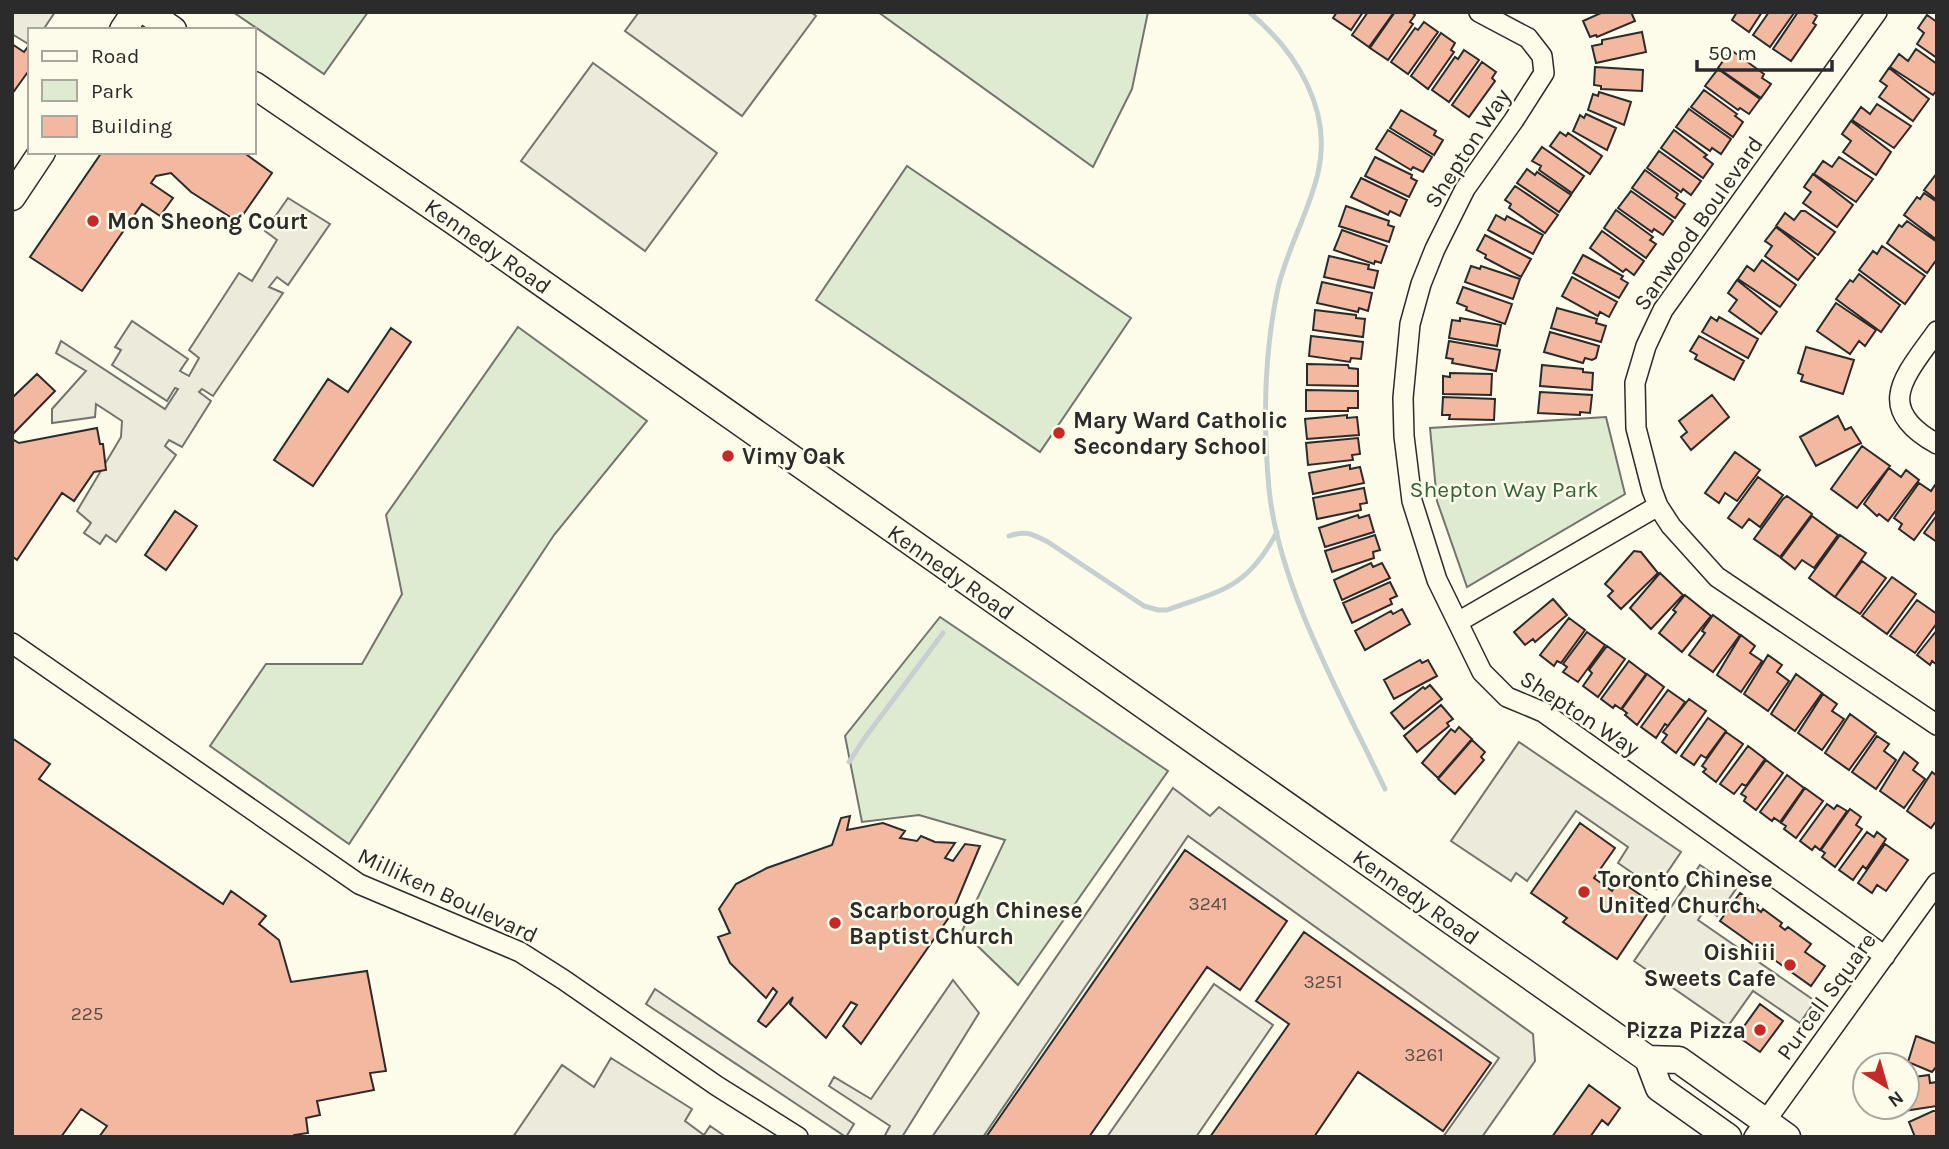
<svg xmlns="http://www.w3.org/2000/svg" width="1949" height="1149" font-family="Karla,sans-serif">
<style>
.green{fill:#deebd1;stroke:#74746e;stroke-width:2}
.parking{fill:#eceadb;stroke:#74746e;stroke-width:2}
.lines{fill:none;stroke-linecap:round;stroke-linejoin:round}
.stream{stroke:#c7d0d0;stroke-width:5}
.building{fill:#f2b8a0;stroke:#2b2b2b;stroke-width:2}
.minor-casing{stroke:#2b2b2b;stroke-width:22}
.major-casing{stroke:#2b2b2b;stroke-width:29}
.minor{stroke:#fdfbea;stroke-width:19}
.major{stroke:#fdfbea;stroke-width:26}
.poi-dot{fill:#c62828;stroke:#fdfbea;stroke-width:2.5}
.labels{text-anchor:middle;stroke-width:5;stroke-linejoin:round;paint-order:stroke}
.number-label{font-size:19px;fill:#5d4e48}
.street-label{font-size:23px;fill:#2b2b2b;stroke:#fdfbea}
.poi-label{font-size:23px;font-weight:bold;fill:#2b2b2b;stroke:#fdfbea;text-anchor:start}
.park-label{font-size:23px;fill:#34623c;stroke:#fdfbea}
</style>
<rect width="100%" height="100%" fill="#fdfbea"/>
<path class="green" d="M233 12H368L324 74Z
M878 12H1148L1132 89 1093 167Z
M907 166 1131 318 1040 452 816 300Z
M518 327 647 421 554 535 349 844 210 746 266 664H362L402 594 386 515Z
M1606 417 1625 494 1467 587 1437 501 1430 428Z
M940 617 1168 771 1018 985 962 931 1005 840 919 815 862 822 845 736Z"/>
<path class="parking" d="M12 12H55L43 30H30V45L12 34Z
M639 12H811L816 16 742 116 625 31Z
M593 63 717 153 645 251 521 161Z
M288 198 330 224 288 285 277 277 269 287 283 293 213 396 202 389 199 392 211 401 182 447 169 440 165 446 176 455 116 542 106 535 100 544 84 533 91 523 77 511 121 437 122 421 96 404 95 417 52 423V409L86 371 56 353 61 341 165 409 178 389 175 388 167 401 112 365 121 350 115 347 132 321 188 359 180 371 189 376 199 358 189 350 239 273 252 281 277 240 265 231Z
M1519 742 1681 852 1656 889 1618 863 1628 847 1576 811 1527 881 1516 873 1511 881 1451 841Z
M1173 788 1210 816 1219 807 1533 1034 1535 1061 1482 1137H1443L1499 1058 1188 836 983 1137H932Z
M1700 865 1736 889 1717 916 1706 908 1698 920 1815 1001 1800 1023 1753 991 1728 1026 1634 961Z
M953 980 979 1013 902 1137H884L890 1126 829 1086 834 1077 871 1099Z
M1214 984 1273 1025 1196 1137H1107Z
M655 989 854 1124 846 1137 646 1004Z
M611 1058 692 1109 685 1121 704 1135 710 1126 726 1137H513L562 1065 594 1087Z"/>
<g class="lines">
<path class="stream" d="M1249 12C1296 51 1333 110 1318 173 1309 212 1287 249 1278 288 1264 353 1263 423 1269 489 1279 588 1342 698 1385 789
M1009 536C1026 530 1032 534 1048 542L1144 606 1158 610H1167C1223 590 1247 588 1277 532
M849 762 864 739 943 633"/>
</g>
<path class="building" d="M1337 12H1363L1351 30 1333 18Z
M1368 12H1394L1369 47 1352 35Z
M1395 12H1411L1415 15 1410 22 1413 24 1388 60 1370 48Z
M1603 12H1631L1635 21 1597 37 1596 35 1590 37 1583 21Z
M1737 12H1762L1749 32 1732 20Z
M1769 12 1794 13 1770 47 1753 35Z
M1798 12H1811L1817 16 1813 23 1816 25 1791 61 1773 49Z
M1927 15 1937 22V58L1917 44 1924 33 1918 28Z
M1424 22 1438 32 1408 74 1391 62 1415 28 1418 30Z
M1642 32 1646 52 1596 63 1592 46 1602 44V40Z
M1441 33 1455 43 1451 50 1454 52 1428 89 1411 76Z
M12 44 24 52 30 44V69L12 94Z
M1916 49 1937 64V90L1933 95 1890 67 1899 54 1908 61Z
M1464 50 1479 60 1449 102 1432 90 1455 57 1458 59Z
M1731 50 1764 74 1762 78 1771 84 1761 98 1718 68Z
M1482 62 1496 72 1492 78 1495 81 1469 117 1452 105Z
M1595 67 1643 70 1642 91 1601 89V86L1594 85Z
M1889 68 1929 99 1913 121 1879 97 1887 86 1880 81Z
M1718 69 1760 99 1749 114 1740 108 1738 110 1705 86Z
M1704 90 1737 114 1735 116 1743 122 1733 137 1691 107Z
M1599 92 1631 102 1624 125 1588 110 1593 94 1598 96Z
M1877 104 1911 126 1894 148 1852 120 1861 107 1870 114Z
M1689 109 1731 139 1721 154 1712 148 1710 151 1676 127Z
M1401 110 1436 131 1434 135 1443 140 1434 155 1390 128Z
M1586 114 1616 128 1607 150 1573 131 1580 115 1584 118Z
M1851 121 1891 152 1876 175 1843 152 1851 141 1842 134Z
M1388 130 1432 157 1423 172 1413 167 1411 170 1376 149Z
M1674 130 1707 155 1704 157 1713 164 1703 178 1661 148Z
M1560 132 1566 136 1568 133 1602 156 1590 174 1550 146Z
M1542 147 1584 176 1572 193 1539 170 1541 166 1532 161Z
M1659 151 1701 181 1691 195 1683 189 1681 192 1647 168Z
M102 152H243L272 173 238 222 191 192 171 173 156 176 151 183 173 198 160 216 142 204 82 291 30 257Z
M1375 157 1412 175 1411 178 1417 181 1409 197 1365 176Z
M1839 157 1873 179 1856 202 1814 174 1823 161 1832 167Z
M1527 169 1535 175 1537 172 1571 195 1559 212 1517 183Z
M1645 170 1678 194 1676 198 1685 204 1675 218 1632 188Z
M1937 173V200L1924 190Z
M1813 174 1853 205 1837 227 1803 203 1811 192 1804 187Z
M1361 178 1407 200 1400 216 1390 211 1388 215 1351 197Z
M1515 186 1558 215 1545 233 1509 208 1511 204 1505 200Z
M1631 191 1673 221 1663 235 1654 229 1652 232 1618 208Z
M1924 193 1937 202V240L1904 215 1917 197 1920 199Z
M1346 206 1389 221 1388 225 1394 227 1389 242 1339 226Z
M1616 210 1653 237 1650 240 1656 244 1646 258 1604 228Z
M1801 211H1805L1835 232 1818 255 1776 226 1785 213 1794 220Z
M1496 215 1505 220 1507 216 1543 235 1533 254 1488 230Z
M1907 221 1937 242V259L1927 273 1887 243 1899 225 1902 227Z
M1776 227 1815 258 1798 280 1765 256 1772 246 1765 241Z
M1342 230 1387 246 1381 263 1375 261 1374 264 1334 250Z
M1602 231 1644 261 1634 275 1626 269 1623 272 1590 248Z
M1485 235 1531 259 1521 277 1485 258 1486 255 1477 250Z
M1882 246 1925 276 1905 304 1859 270 1873 251 1877 254Z
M1583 255 1623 276 1621 279 1628 283 1619 298 1573 273Z
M1329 256 1369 265 1368 269 1378 271 1374 288 1324 277Z
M1762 260 1796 285 1780 307 1738 279 1747 266 1754 271Z
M1471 266 1480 269 1481 266 1520 279 1513 299 1465 282Z
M1859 274 1900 305 1881 332 1836 299 1850 280 1853 282Z
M1572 277 1617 302 1609 317 1600 312 1598 316 1562 296Z
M1737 280 1777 312 1761 334 1729 311 1737 300 1728 293Z
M1322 282 1372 293 1368 311 1359 308 1358 312 1317 303Z
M1463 287 1512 304 1505 324 1466 310 1467 307 1457 303Z
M1836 303 1876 330 1865 346 1859 341 1850 354 1817 331Z
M1557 308 1597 319 1596 323 1606 326 1601 342 1551 328Z
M1315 310 1356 315V318L1365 319 1363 337 1313 330Z
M1711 317 1717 321 1719 317 1758 339 1748 358 1702 332Z
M1460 318 1501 325 1497 346 1449 338 1452 320 1460 321Z
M391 328 411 342 313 486 274 460 328 379 348 392Z
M1550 332 1599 346 1596 358 1592 360 1585 358 1583 363 1544 352Z
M1311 336 1363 342 1361 359 1351 358 1350 362 1309 356Z
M1699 336 1744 361 1734 380 1695 359 1697 355 1690 351Z
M1449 341 1500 350 1496 371 1452 363 1453 359 1446 358Z
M1806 347 1854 360 1843 394 1801 381 1803 375 1798 373Z
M1307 364 1348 365 1349 368 1358 369V386L1307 385Z
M1542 365 1583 369V372L1593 373 1592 390 1540 386Z
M1450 373 1492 374 1491 395 1443 394V376L1450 377Z
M37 374 55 391 14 433 12 431V398Z
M1306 390 1358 391V408H1348V411H1306Z
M1540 392 1592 395 1590 413 1580 412V415L1538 413Z
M1712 395 1729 417 1691 450 1681 437 1687 432 1679 421Z
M1443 397 1495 399 1494 420 1449 419 1450 415H1442Z
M1347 415V418L1357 417 1359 435 1307 439 1305 419Z
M1838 416 1845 430 1851 427 1861 443 1816 466 1800 437Z
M97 428 100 444H103L106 470 94 472 74 501 62 493 17 560 12 556V439L19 443Z
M1358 438 1360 454 1352 455 1353 460 1308 465 1306 443Z
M1862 446 1890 466 1857 508 1831 489Z
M1735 452 1760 470 1737 501 1725 493 1719 503 1705 493Z
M1350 465V469L1360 467 1364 483 1313 494 1309 473Z
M1889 468 1901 477 1906 470 1919 480 1888 521 1879 514 1877 516 1864 504Z
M1758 477 1783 495 1760 527 1749 519 1742 528 1728 518Z
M1919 483 1931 491 1935 485 1937 486V509L1914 540 1899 529 1902 524 1894 518Z
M1364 488 1367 503 1360 504 1361 510 1317 519 1313 498Z
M1787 496 1812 514 1780 557 1754 539 1783 499Z
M175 511 197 526 166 570 145 555Z
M1358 515 1359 518 1369 515 1374 532 1325 547 1319 528Z
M1937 515V542L1924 533Z
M1812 516 1838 535 1814 568 1802 560 1795 569 1781 558Z
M1375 535 1380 550 1373 552 1374 558 1332 572 1325 551Z
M1840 535 1866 553 1835 597 1809 578Z
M1634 551 1641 552 1658 573 1621 609 1608 596 1613 591 1605 584Z
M1862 561 1886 578 1860 614 1835 597Z
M1371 563 1373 567 1382 563 1390 578 1342 600 1334 580Z
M1660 573 1683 595 1651 629 1630 608Z
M1892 577 1916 594 1887 634 1862 616Z
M1390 582 1397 596 1390 599 1392 604 1352 623 1343 603Z
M1685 595 1711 616 1682 652 1659 633 1676 612 1673 610Z
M1553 599 1567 615 1535 642 1533 639 1525 645 1514 632Z
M1917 600 1937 614V623L1915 653 1890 636Z
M1402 609 1410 624 1365 650 1355 631 1391 611 1393 614Z
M1713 615 1740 635 1713 672 1689 655 1705 633 1702 631Z
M1569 618 1585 630 1561 663 1557 661 1554 666 1540 655Z
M1937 630V665L1932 661 1930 665 1917 655Z
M1587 632 1605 645 1578 682 1563 672 1567 667 1563 664Z
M1741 635 1755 646 1750 653 1762 661 1741 692 1717 675Z
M1607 646 1625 659 1598 697 1583 686 1592 673 1589 670Z
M1768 655 1782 665 1777 672 1789 681 1768 711 1744 694Z
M1420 660 1422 663 1428 660 1437 676 1394 699 1384 680Z
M1629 661 1646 674 1621 709 1615 705 1613 708 1601 699Z
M1647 674 1664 687 1637 725 1625 715 1627 713 1622 709Z
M1796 674 1822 693 1795 731 1771 714Z
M1430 685 1442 699 1404 729 1391 713 1423 687 1425 689Z
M1668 690 1685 702 1668 726 1665 724 1656 738 1641 727Z
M1823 694 1837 704 1832 711 1844 719 1822 750 1798 733Z
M1689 699 1706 711 1676 753 1662 742 1667 735 1663 732Z
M1441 705 1453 719 1447 723 1449 726 1417 752 1404 736Z
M1850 714 1876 733 1849 770 1825 753Z
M1708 718 1726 731 1706 758 1701 755 1694 765 1681 756Z
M1459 727 1472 739 1438 778 1422 763 1451 729 1455 732Z
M1726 732 1743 744 1716 782 1703 772 1706 769 1702 766Z
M1877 736 1889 744 1884 751 1896 760 1876 789 1852 772Z
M12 738 50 764 39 779 223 904 231 891 266 916 259 924 279 940 291 982 367 971 386 1071 370 1073 374 1090 317 1101 320 1115 306 1118 308 1133 294 1135V1137H99L107 1126 81 1109 61 1137H12Z
M1472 740 1485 752 1481 757 1484 760 1455 794 1438 779Z
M1748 746 1765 759 1746 786 1742 784 1734 794 1720 784Z
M1904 752 1918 763 1913 770 1925 779 1904 808 1880 791Z
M1766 760 1783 773 1756 810 1744 801 1746 797 1741 794Z
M1932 772 1937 776V820L1931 828 1907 811Z
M1787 775 1804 788 1780 822 1774 818 1772 821 1760 812Z
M1805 788 1823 801 1796 838 1784 829 1786 826 1781 823Z
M1827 804 1834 809 1837 805 1847 811 1820 850 1815 846 1812 850 1800 841Z
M1850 809 1861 817 1856 825 1862 829 1835 867 1822 857 1825 853 1821 850Z
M850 816 847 830 883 823 905 831 900 838 917 841 921 836 935 842 955 843 945 858 953 861 965 844 980 846 952 913 861 1044 843 1026 857 1005 851 1002 826 1038 790 1004 793 997 766 1027 758 1021 777 992 773 988 766 998 730 963 718 937 730 933 719 909 736 884 767 868 832 845 841 818Z
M1580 823 1615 848 1594 878 1612 891 1620 881 1654 904 1617 959 1563 922 1567 918 1531 893Z
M1867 832 1874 837 1877 832 1886 839 1866 869 1863 866 1853 880 1839 870Z
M1885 844 1908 860 1886 891 1877 885 1872 893 1858 883Z
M1185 850 1287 921 1240 990 1207 967 1089 1137H986Z
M1740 893 1758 905 1756 908 1761 912 1763 909 1782 923 1780 926 1785 930 1788 927 1811 944 1805 952 1825 966 1811 986 1720 921Z
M1304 932 1491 1063 1443 1131 1358 1072 1314 1137H1210L1289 1024 1256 1001Z
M1760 1004 1783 1021 1760 1052 1737 1036Z
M1916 1036 1937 1044V1066L1932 1072 1908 1062Z
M1929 1075 1930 1083 1937 1082V1106L1904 1111V1107H1907V1078Z
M1589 1085 1620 1108 1608 1125 1602 1120 1590 1137H1552Z
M1933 1111H1937V1137H1915L1909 1122Z"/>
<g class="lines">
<defs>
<path id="minor" d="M1479 12 1528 38 1542 56 1544 73 1514 120 1465 189 1435 249 1421 284 1410 324 1403 398 1404 436 1412 501 1437 580 1482 672 1507 697 1543 712 1885 956
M1877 12 1663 310 1646 346 1635 383 1636 428 1652 490 1658 506 1671 526 1717 577 1937 725
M1937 331C1905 376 1872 408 1937 444
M1458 622 1658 506
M12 643 359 884 520 952 564 980 717 1086 798 1137
M1754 1137 1937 883"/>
<path id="major" d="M147 12 173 30
M123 30 135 12
M254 85 455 222 1648 1059 1679 1060 1787 1137
M12 197 42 152
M1648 1059 1659 1088 1728 1137"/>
</defs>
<use href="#minor" class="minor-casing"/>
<use href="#major" class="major-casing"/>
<use href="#minor" class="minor"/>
<use href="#major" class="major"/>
</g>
<g class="poi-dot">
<circle cx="93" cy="221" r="7"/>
<circle cx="1059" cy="433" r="7"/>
<circle cx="728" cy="456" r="7"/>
<circle cx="1584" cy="892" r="7"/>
<circle cx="835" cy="923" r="7"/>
<circle cx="1790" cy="965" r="7"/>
<circle cx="1760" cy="1030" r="7"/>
</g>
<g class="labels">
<g class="number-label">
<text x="1208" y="910">3241</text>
<text x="1323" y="988">3251</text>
<text x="87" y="1020">225</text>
<text x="1424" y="1061">3261</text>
</g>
<g class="street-label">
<text transform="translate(1467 148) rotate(-57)" y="8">Shepton Way</text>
<text transform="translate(1698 223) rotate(-55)" y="8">Sanwood Boulevard</text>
<text transform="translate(488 246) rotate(35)" y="8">Kennedy Road</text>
<text transform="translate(951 572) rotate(35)" y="8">Kennedy Road</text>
<text transform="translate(1580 713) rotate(33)" y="8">Shepton Way</text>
<text transform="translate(448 895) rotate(25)" y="8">Milliken Boulevard</text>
<text transform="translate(1416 897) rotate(35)" y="8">Kennedy Road</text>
<text transform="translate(1826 996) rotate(-54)" y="8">Purcell Square</text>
</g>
<g class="poi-label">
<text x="107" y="229">Mon Sheong Court</text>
<text x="1073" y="428">Mary Ward Catholic<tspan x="1073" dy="26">Secondary School</tspan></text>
<text x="742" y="464">Vimy Oak</text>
<text x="1598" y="887">Toronto Chinese<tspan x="1598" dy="26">United Church</tspan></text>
<text x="849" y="918">Scarborough Chinese<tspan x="849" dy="26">Baptist Church</tspan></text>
<text x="1776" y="960" text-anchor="end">Oishiii<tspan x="1776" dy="26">Sweets Cafe</tspan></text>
<text x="1746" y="1038" text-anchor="end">Pizza Pizza</text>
</g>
<g class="park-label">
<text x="1504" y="497">Shepton Way Park</text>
</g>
</g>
<rect width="1949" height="1149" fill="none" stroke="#2b2b2b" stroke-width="28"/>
<rect x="28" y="28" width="228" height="126" fill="#fdfbea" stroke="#a9a89e" stroke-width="2"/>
<rect x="42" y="51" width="35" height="10" fill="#fdfbea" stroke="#a9a89e" stroke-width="2"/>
<text x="91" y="63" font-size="21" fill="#2b2b2b">Road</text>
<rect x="42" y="80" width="35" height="21" fill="#deebd1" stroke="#a9a89e" stroke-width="2"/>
<text x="91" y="98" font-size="21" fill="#2b2b2b">Park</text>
<rect x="42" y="116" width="35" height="21" fill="#f2b8a0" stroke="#a9a89e" stroke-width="2"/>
<text x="91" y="133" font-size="21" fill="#2b2b2b">Building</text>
<g transform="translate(1886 1086) rotate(143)"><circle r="33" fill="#fdfbea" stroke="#a9a89e" stroke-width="2"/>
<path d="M0-5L12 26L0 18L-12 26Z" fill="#c62828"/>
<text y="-10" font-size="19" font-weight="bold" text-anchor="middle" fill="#2b2b2b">N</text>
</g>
<path d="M1697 60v10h135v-10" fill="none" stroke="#2b2b2b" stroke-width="3.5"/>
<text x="1708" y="60" font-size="21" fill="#2b2b2b" stroke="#fdfbea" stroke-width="5" paint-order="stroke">50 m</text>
</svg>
